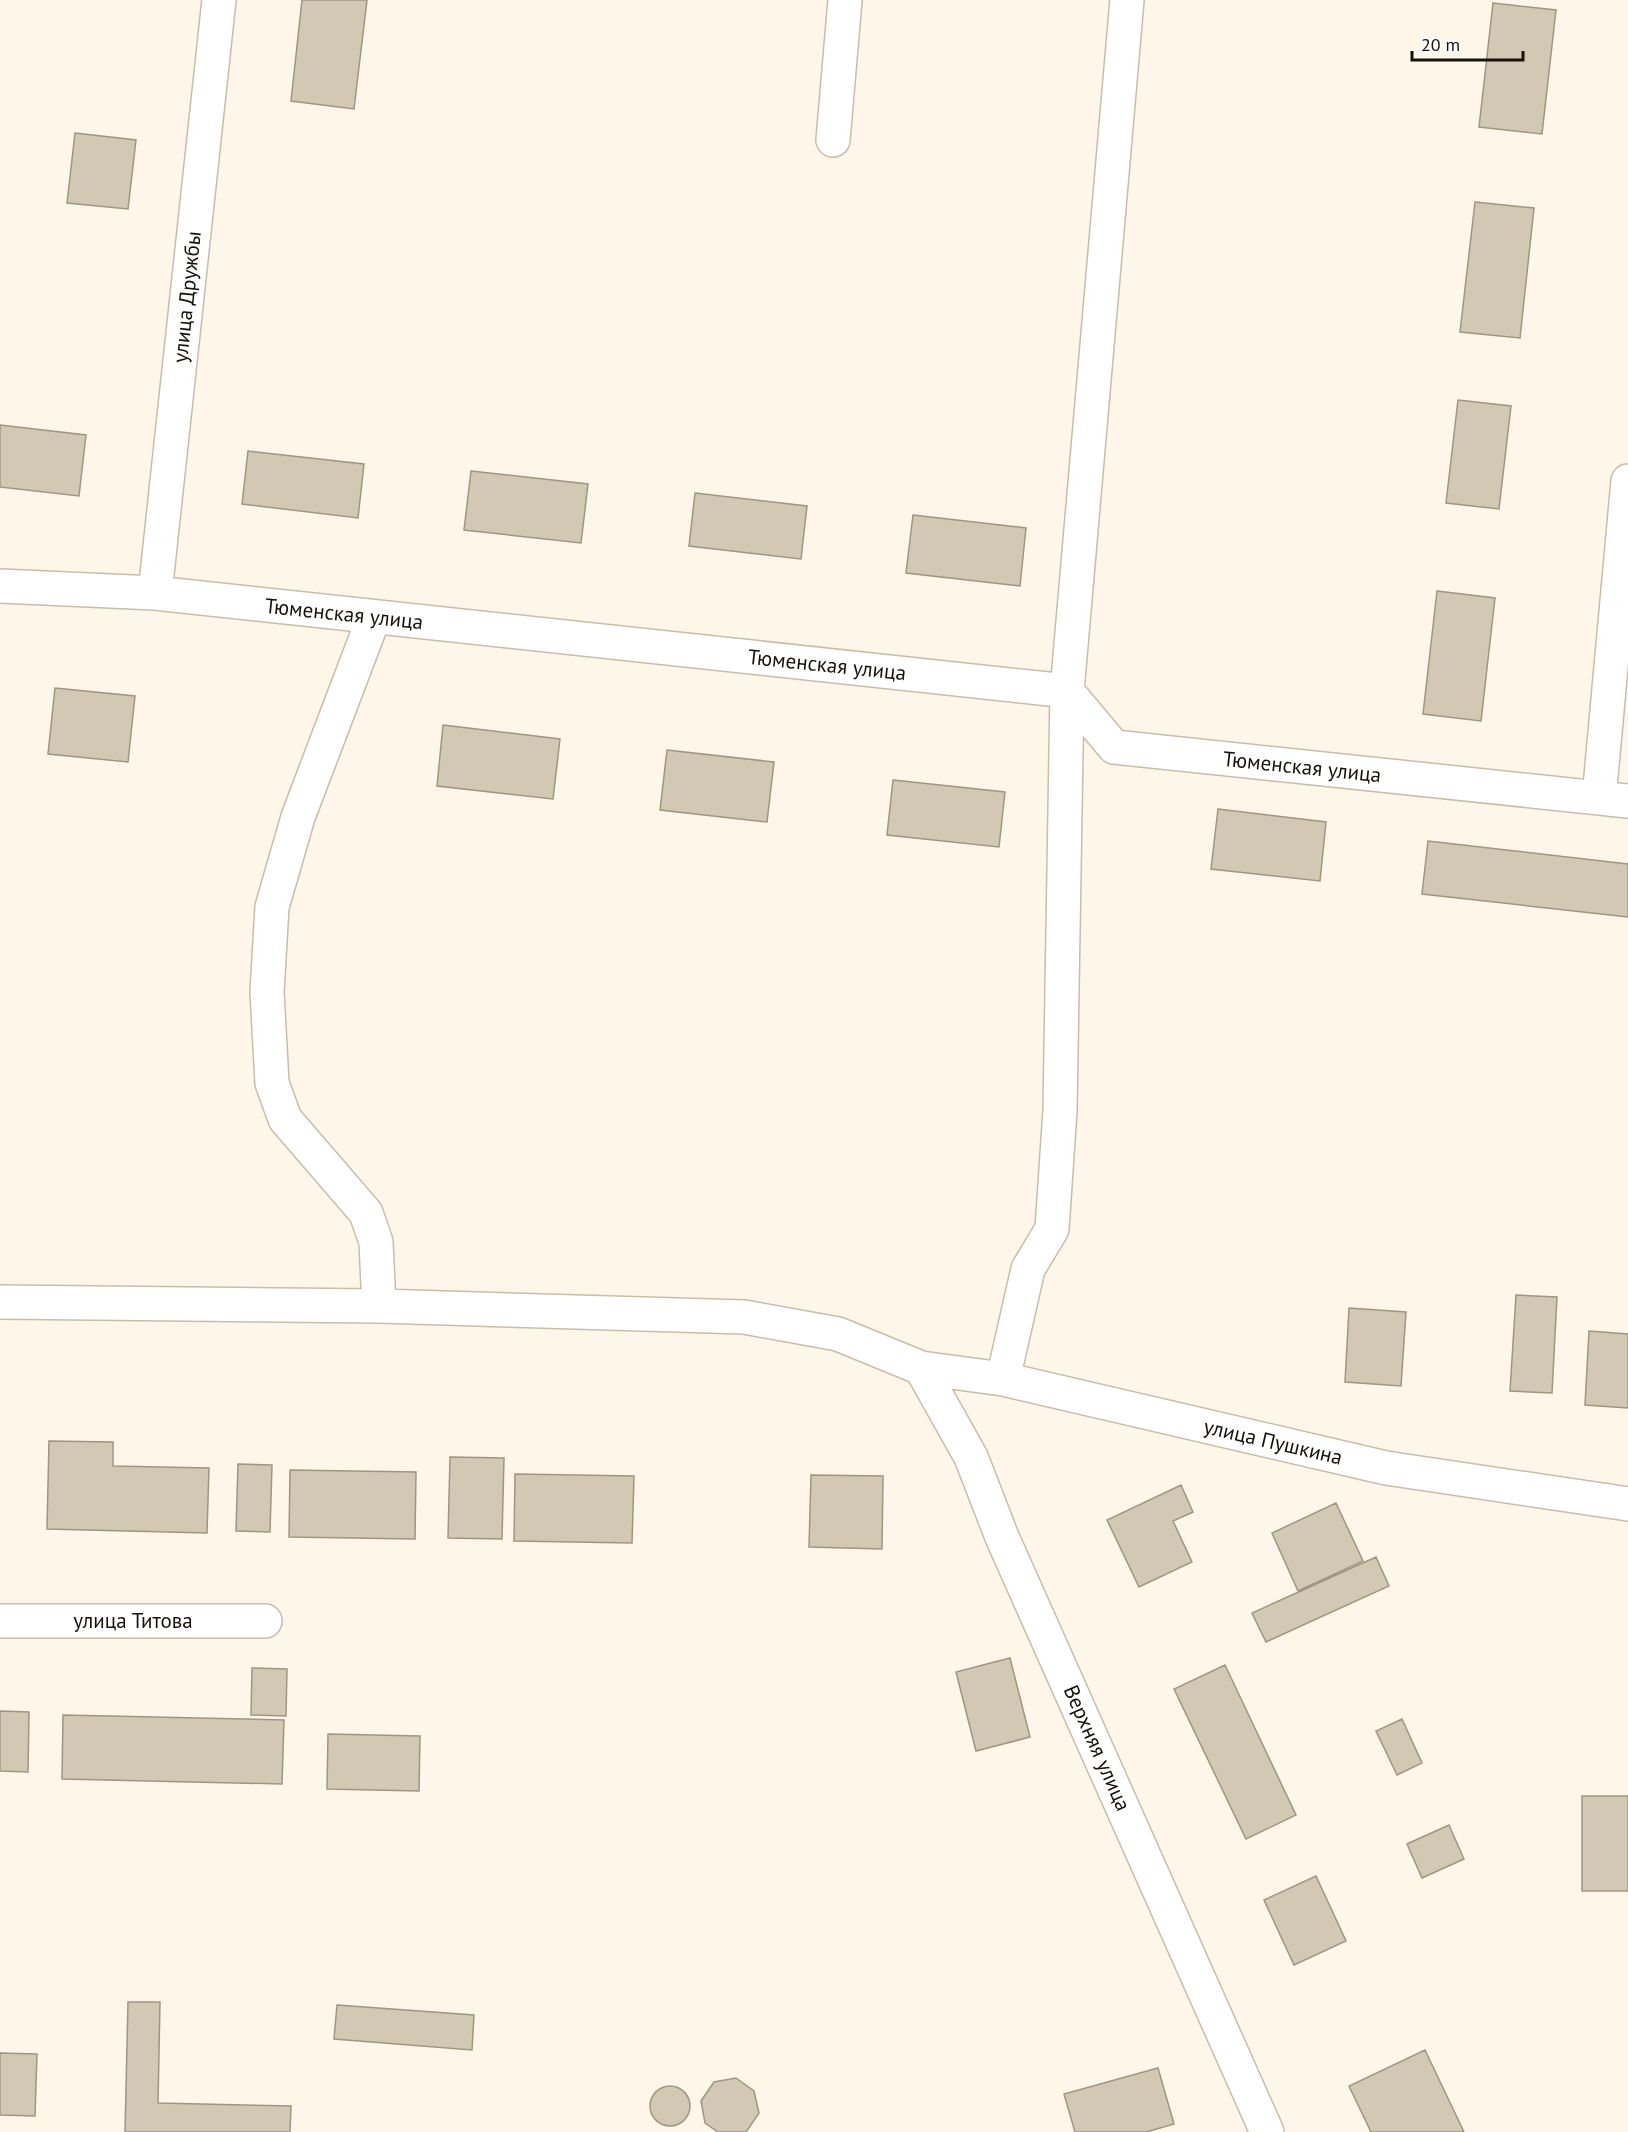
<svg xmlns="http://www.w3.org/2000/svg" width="1628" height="2132" font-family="'PT Sans',sans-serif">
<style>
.building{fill:#d3c8b3;stroke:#a09581;stroke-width:1.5}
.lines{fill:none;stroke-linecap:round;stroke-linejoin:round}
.street-casing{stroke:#c9bda9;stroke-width:36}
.street{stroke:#fff;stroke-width:33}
.labels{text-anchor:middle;stroke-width:4.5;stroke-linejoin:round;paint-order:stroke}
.street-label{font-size:21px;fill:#16120b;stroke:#fff}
</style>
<rect width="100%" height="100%" fill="#fdf6e9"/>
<path class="building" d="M302 0H367L354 109 291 101Z
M1493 3 1556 10 1542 134 1479 127Z
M75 133 136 140 128 209 67 203Z
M1475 202 1534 208 1520 338 1460 332Z
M1458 400 1511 406 1499 509 1446 503Z
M0 425 86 435 79 496 0 487Z
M248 451 364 464 358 518 242 504Z
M471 471 588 484 581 543 464 530Z
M695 493 807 506 801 559 689 546Z
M913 515 1026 528 1020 586 906 573Z
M1437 591 1495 598 1481 721 1423 714Z
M55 688 135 696 128 762 48 754Z
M443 725 560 739 553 799 437 786Z
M667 750 774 762 767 822 660 810Z
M893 780 1005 792 999 847 887 835Z
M1218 809 1326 822 1320 881 1211 869Z
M1428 841 1628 864V917L1422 894Z
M1516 1295 1557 1297 1552 1393 1510 1391Z
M1349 1308 1406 1312 1401 1386 1345 1382Z
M1589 1331 1628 1334V1408L1585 1405Z
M49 1441 113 1442V1466L209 1468 207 1533 47 1529Z
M450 1457 504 1458 502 1539 448 1538Z
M238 1464 272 1465 270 1532 236 1531Z
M290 1470 416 1472 415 1539 289 1537Z
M515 1474 634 1476 632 1543 514 1541Z
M811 1475 883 1476 882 1549 809 1547Z
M1181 1485 1193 1512 1173 1521 1192 1562 1139 1587 1107 1520Z
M1336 1503 1363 1561 1298 1591 1272 1533Z
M1376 1557 1389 1586 1266 1642 1252 1613Z
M1010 1658 1030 1737 976 1751 956 1672Z
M1225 1665 1296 1815 1246 1839 1174 1689Z
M252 1668 287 1669 286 1716 251 1715Z
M0 1711 29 1712 28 1772 0 1771Z
M63 1715 284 1720 282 1784 62 1779Z
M1402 1719 1422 1763 1397 1775 1376 1731Z
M328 1734 420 1736 419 1791 327 1789Z
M1582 1796H1628V1891H1582Z
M1449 1825 1464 1859 1422 1878 1407 1844Z
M1316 1876 1346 1941 1294 1965 1264 1900Z
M128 2002H160L158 2103 291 2106 290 2132H125Z
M337 2005 474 2015 472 2050 334 2039Z
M1425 2050 1464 2132H1371L1349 2086Z
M0 2053 37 2054 35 2116 0 2115Z
M1158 2068 1174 2124 1146 2132H1075L1064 2094Z
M736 2078 754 2091 759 2113 746 2132H718L705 2123 701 2101 714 2082Z
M650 2106a20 20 0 1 1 40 0a20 20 0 1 1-40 0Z"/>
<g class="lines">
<defs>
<path id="street" d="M833 140 845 0
M0 586 155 593 1067 691 1114 747 1628 801
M155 593 219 0
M374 617 298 817 272 907 267 992 272 1083 285 1119 366 1213 376 1242 379 1306
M1599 798 1628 481
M0 1302 379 1306 744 1317 838 1334 921 1368 1003 1379 1386 1468 1628 1504
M921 1368 971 1457 1002 1537 1267 2132
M1003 1379 1028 1269 1052 1229 1060 1110 1067 691 1127 0
M0 1621H265"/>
</defs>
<use href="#street" class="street-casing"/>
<use href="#street" class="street"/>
</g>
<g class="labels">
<g class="street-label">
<text transform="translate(187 297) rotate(-84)" y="7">улица Дружбы</text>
<text transform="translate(344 614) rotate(6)" y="7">Тюменская улица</text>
<text transform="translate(827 665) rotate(6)" y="7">Тюменская улица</text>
<text transform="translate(1302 767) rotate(6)" y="7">Тюменская улица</text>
<text transform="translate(1273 1442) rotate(13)" y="7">улица Пушкина</text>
<text x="133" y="1628">улица Титова</text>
<text transform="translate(1097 1748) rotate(66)" y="7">Верхняя улица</text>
</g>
</g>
<path d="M1412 51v9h111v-9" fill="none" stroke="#16120b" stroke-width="3"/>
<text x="1421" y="51" font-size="18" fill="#16120b" stroke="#ffffff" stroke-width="4.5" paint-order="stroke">20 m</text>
</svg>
